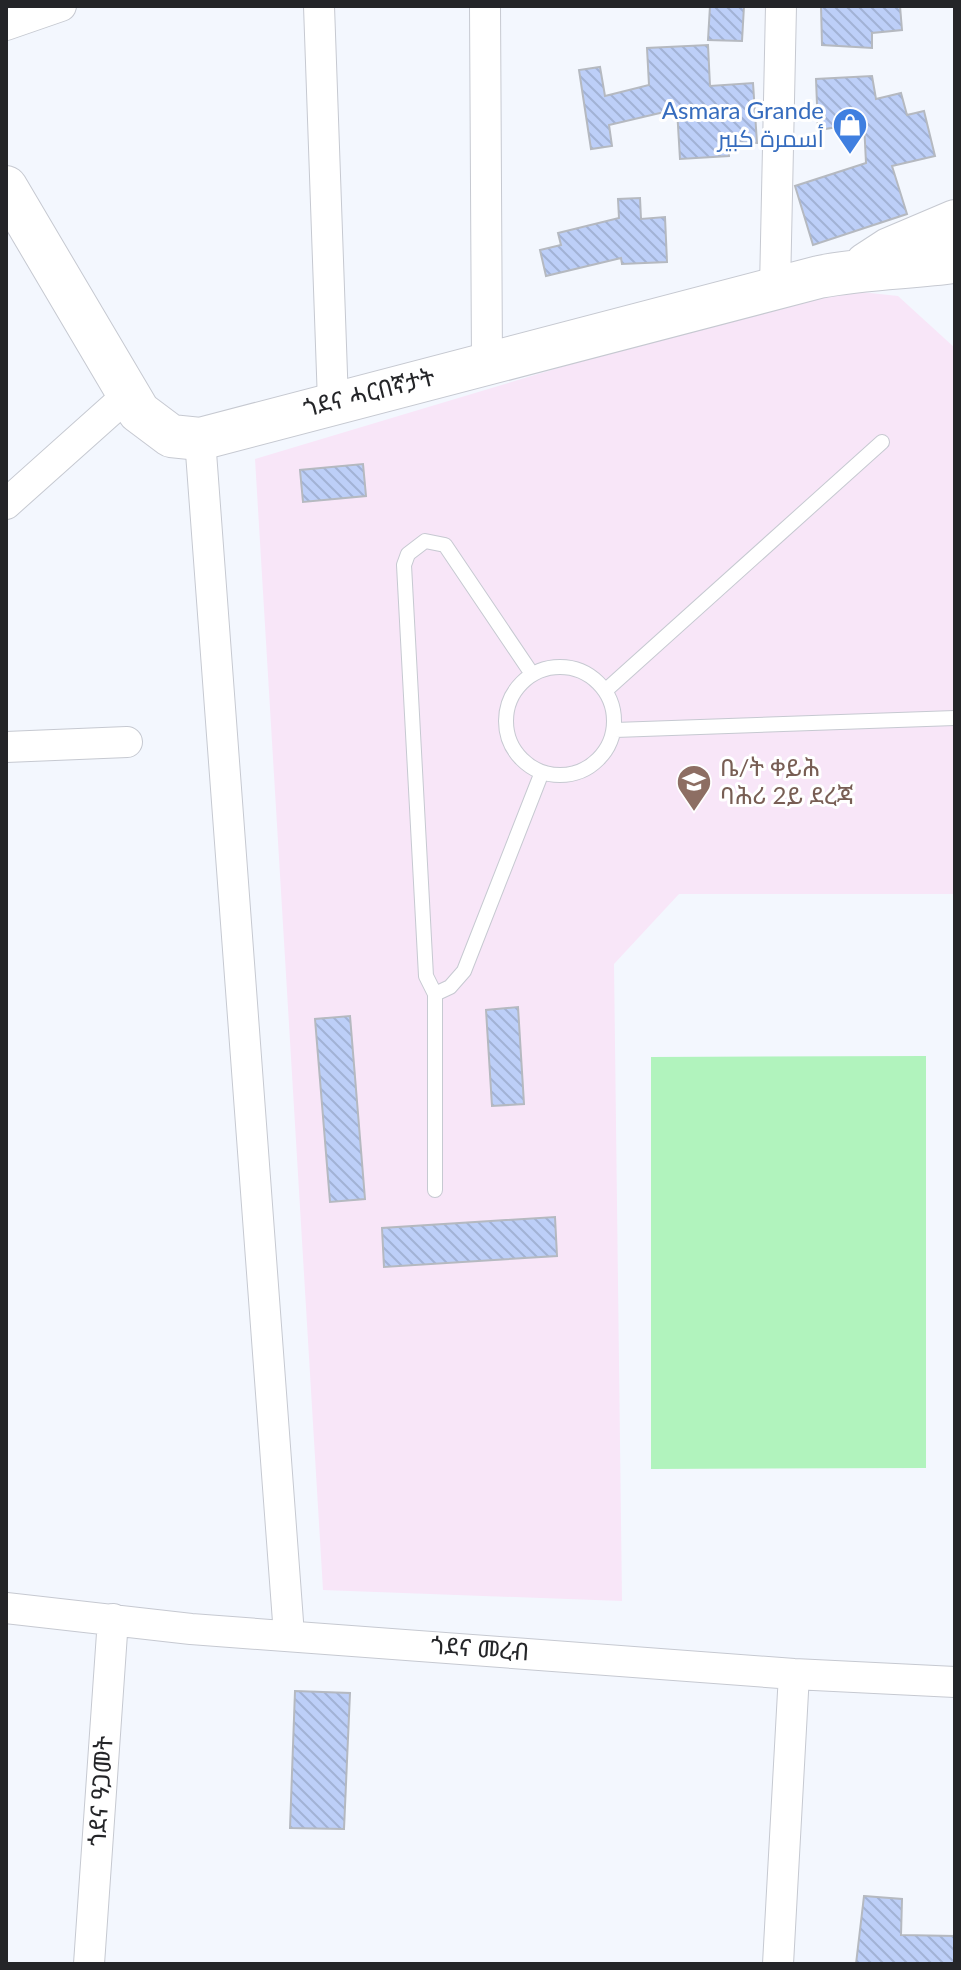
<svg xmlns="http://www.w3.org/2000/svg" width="961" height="1970" font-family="Lato,Cairo,'Noto Sans Ethiopic',sans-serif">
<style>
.education{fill:#f8e6f8}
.green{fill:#b1f3bd}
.building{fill:url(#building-back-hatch);stroke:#b5b9c0;stroke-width:2}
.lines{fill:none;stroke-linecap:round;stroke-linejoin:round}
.service-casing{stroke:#c6c9d1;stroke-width:16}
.minor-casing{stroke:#c6c9d1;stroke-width:32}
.secondary-casing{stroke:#c6c9d1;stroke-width:44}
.service{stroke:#fff;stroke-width:14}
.minor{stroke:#fff;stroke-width:30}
.secondary{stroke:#fff;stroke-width:42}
.labels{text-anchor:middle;stroke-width:6;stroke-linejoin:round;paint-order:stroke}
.shop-label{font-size:24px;fill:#366cbe;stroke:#fff;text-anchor:end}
.street-label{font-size:24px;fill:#242528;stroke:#fff}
.education-label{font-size:24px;fill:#785e54;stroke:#fff;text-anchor:start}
</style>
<defs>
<pattern id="building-back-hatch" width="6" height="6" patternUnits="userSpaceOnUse" patternTransform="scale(2)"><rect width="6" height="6" fill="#bdcff8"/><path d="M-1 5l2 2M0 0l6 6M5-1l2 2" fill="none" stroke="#a2b2d5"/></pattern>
</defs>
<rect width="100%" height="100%" fill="#f3f7fe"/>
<path class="education" d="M825 288 898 296 955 348V894H679L614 964 622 1601 323 1590 255 459Z"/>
<path class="green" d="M926 1056V1468L651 1469V1057Z"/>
<path class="building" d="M710 6H744L742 41 708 40Z
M821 6H900L902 30 872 33V48L822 45Z
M708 45 710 86 753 83 757 143 728 142 729 156 680 159 677 109 609 125 612 146 591 149 579 70 600 67 605 96 649 85 647 48Z
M872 76 876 99 901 93 907 115 924 111 935 156 892 166 907 214 813 245 795 186 866 163 864 123 818 130 816 79Z
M640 198 641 219 665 217 667 262 622 264 621 258 546 276 540 250 561 245 558 233 619 218 618 199Z
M363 464 366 496 303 502 300 470Z
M518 1007 524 1104 492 1106 486 1010Z
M350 1016 365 1199 330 1202 315 1019Z
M555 1217 557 1256 384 1267 382 1228Z
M295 1691 350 1693 344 1829 290 1828Z
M864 1896 902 1899 901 1935 955 1936V1964H856Z"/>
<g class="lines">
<defs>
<path id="service" d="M506 721a54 54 0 1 1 108 0a54 54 0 1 1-108 0Z
M532 674 445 545 425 541 408 554 404 565 426 976 435 994 450 987 464 971 542 772
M605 691 882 442
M615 730 955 718
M435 994V1190"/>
<path id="minor" d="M319 6 333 402
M485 6 487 363
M6 25 61 6
M775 288 781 6
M200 439 289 1635
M6 504 128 395
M6 747 127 742
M6 1608 191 1629 794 1674 955 1682
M89 1964 113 1619
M778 1964 794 1674"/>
<path id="secondary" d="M6 187 139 412 171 436 200 439 819 277C864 268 909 268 955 262
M866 264 889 249 955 221"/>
</defs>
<use href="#service" class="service-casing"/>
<use href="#minor" class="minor-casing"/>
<use href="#secondary" class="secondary-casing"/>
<use href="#service" class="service"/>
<use href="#minor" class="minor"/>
<use href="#secondary" class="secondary"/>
</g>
<defs>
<symbol id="shop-pin" viewBox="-11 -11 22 30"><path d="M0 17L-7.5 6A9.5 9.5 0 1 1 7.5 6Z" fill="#3f7fe0" stroke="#fff"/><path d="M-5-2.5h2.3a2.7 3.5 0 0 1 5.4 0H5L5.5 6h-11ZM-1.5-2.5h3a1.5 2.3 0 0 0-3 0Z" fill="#fff"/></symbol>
<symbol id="school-pin" viewBox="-11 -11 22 30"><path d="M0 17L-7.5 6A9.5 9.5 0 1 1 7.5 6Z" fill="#8d6e63" stroke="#fff"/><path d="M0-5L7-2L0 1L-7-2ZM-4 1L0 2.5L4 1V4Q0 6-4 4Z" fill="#fff"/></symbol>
</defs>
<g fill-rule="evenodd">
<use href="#shop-pin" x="830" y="105" width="40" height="54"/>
<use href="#school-pin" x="674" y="762" width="40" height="54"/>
</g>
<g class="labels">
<g class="shop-label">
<text x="824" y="119">Asmara Grande<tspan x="824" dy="28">أسمرة كبير</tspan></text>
</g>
<g class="street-label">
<text transform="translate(369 393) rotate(-14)" y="8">ጎደና ሓርበኛታት</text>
<text transform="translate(480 1649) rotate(4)" y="8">ጎደና መረብ</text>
<text transform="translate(101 1791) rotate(-86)" y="8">ጎደና ዓጋመት</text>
</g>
<g class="education-label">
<text x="720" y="776">ቤ/ት ቀይሕ<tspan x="720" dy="28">ባሕሪ 2ይ ደረጃ</tspan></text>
</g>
</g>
<rect width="961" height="1970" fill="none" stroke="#242528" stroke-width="16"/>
</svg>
